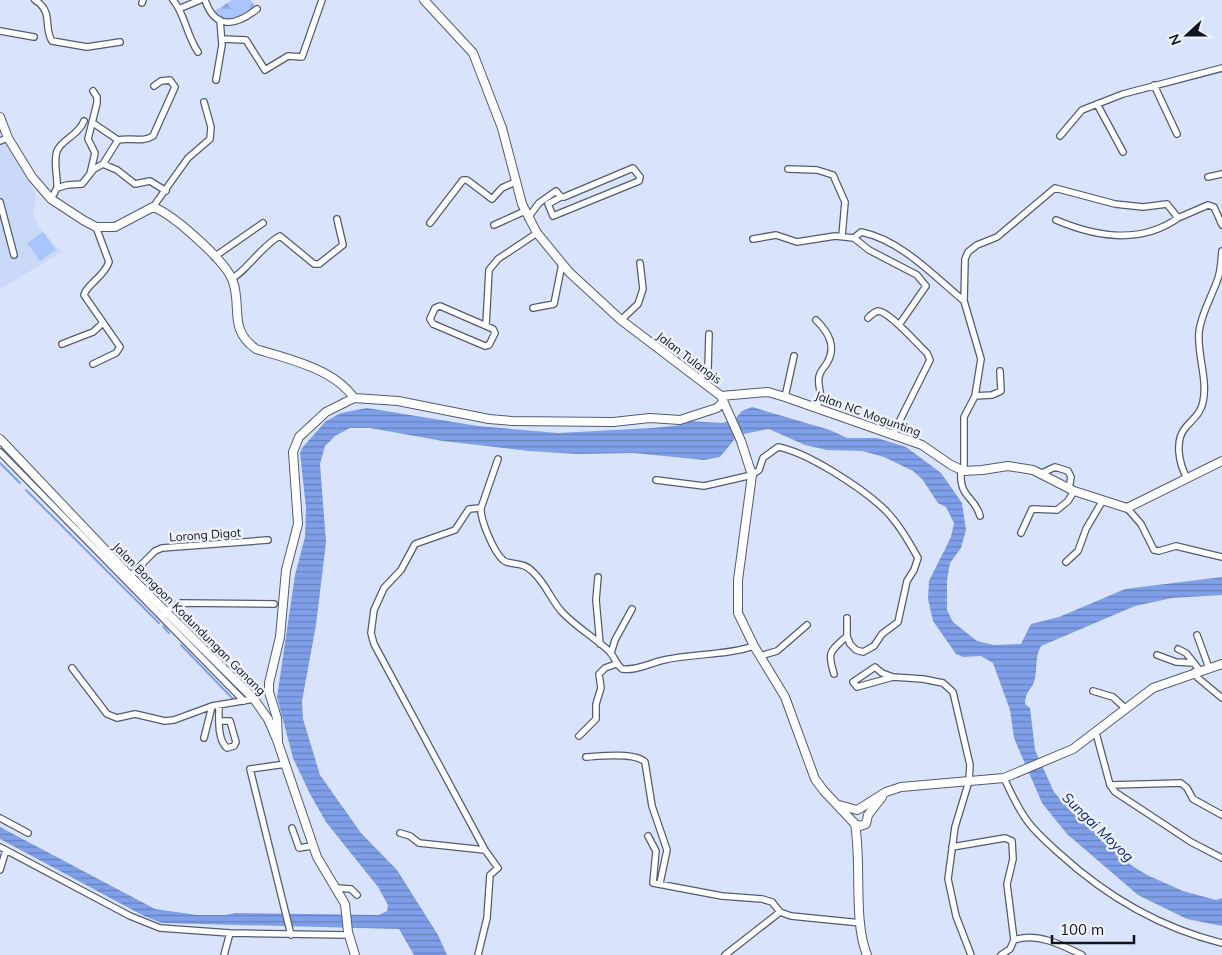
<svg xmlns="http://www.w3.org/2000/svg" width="1222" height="955" font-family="Mulish,sans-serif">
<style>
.built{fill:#cbd9f8}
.green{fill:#aac4fe}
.forest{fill:url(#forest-firs)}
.water{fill:url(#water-rules)}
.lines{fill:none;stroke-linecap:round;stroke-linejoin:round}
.stream{stroke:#7f9fe9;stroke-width:2}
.street-casing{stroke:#525b6f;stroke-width:8}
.secondary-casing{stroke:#525b6f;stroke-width:10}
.street{stroke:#fff;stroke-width:5.5}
.secondary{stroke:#fff;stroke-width:8}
.labels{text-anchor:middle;stroke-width:5;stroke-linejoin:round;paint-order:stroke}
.street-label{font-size:12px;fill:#11141c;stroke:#edf1fb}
.water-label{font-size:14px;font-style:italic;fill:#0e2376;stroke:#edf1fb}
</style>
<defs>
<pattern id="forest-firs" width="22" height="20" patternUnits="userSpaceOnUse" patternTransform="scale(1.25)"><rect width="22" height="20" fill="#aac4fe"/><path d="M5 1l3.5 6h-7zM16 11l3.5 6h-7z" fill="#91a8d9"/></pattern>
<pattern id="water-rules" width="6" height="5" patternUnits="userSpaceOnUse" patternTransform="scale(1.25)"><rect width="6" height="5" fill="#7f9fe9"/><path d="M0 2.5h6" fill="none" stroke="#6780bc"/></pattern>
</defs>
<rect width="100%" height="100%" fill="#d9e4fc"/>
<path class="built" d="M0 130 36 195 33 214 39 227 62 252 0 289Z"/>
<path class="green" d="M43 232 56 250 40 261 27 243Z"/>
<path class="forest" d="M232 0H251L256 8C239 23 233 23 213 12Z"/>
<path class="water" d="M752 407 830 430 847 438H877L906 447 941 473 962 503 966 530 961 548 950 563 947 580V610L953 622 977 641 994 645 1021 644 1031 624 1059 617 1125 589 1222 577V595L1172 598 1135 606 1041 646C1034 658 1038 670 1034 682 1030 692 1026 690 1025 704L1030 708 1035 750 1054 792 1070 810 1131 865 1147 875 1183 891 1216 900 1222 898V926L1187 919 1138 895 1067 834 1042 803 1014 738 1010 710 993 663 981 656 963 657 956 654 933 621 928 599 929 581 951 537 954 523 946 507 938 503 922 479 913 471 884 457 862 451 827 450 805 445 769 429 738 435 720 457 704 460 634 453 577 454 529 451 443 441 370 428H350L335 436 325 446 320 464 326 542 316 625 302 701 303 719 320 775 361 833 397 870 438 935 447 955H414L399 929 162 923 144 916 0 839V827L155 909 197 915H226L235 913 379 915 387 911 388 905 378 887 326 822 310 794 293 758 277 697 295 575 305 537 306 508 300 453 302 448 326 421 341 413 367 408 478 426 558 433 652 428 681 425 687 421 723 423 735 419 742 411Z"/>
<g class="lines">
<path class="stream" d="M0 463 20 483
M26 490 159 623
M163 626 169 633
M181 645 234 700"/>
<defs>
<path id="street" d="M35 0C54 12 43 27 52 41L87 47 120 42
M173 0C185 14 186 34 198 52
M205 0C215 30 236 26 257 9
M142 3 143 0
M181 8 200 0
M0 31 34 37
M222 39 246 40 265 70 288 56 302 57 322 0
M216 80 222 45 220 20
M1154 85 1177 134
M1097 104 1123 152
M93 123 118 140C131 137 142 143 153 136L175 87 170 80 161 81 154 86
M1060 136 1082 110 1123 94 1222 68
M0 141 8 138
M103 164 118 140
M788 169 817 170 833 175 845 202 842 236
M90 174 95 153 88 139 97 103V97L93 91
M1208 177 1222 174
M57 188C58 177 53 162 57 151 62 139 78 136 84 121
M51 199 57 188 67 185 82 184 94 169 103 164 117 170 135 184 150 181 166 191
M0 202 14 255
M153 207 188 158 210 139 211 127 204 102
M528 218 539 203 556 191 561 197H564L633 168 640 177 639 181 553 216 548 204 561 197
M1056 220C1096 237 1140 245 1178 218
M430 223 463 180H467L492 199 502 188 515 182
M494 225 525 211
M854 238 861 232C901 240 934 276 964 301
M753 239 776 235 797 242 835 236 854 238 869 250 917 275 926 286 899 325
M214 257 263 223
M232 278C244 274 263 244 280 236L314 264H319L343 245 337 219
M440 306 493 329 495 333 489 345 485 346 433 324 430 319 435 308Z
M533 308 554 304 562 264
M868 318C871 315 874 312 878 311 889 311 918 345 927 353L930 360 893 434
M621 320 638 304 643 289 640 263
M816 320C828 332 837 346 827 363 824 368 820 371 819 377 817 390 825 393 816 407
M486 325 489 270 498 259 537 233
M62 344 93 332 103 323
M93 364 116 353 120 347 84 295C86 285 104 277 109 262L96 227
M699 379 708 368 709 334
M975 396 992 395 1001 391 1000 371
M785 397 794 356
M0 452 244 701
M498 459 481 508C480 520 494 552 503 560 509 566 522 560 533 572 546 584 551 600 562 612 576 627 594 637 609 651 614 656 616 664 622 669 636 671 650 663 664 660 693 653 725 656 754 646
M961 469C959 500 974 494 980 516
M964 471V417L975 396 981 359 964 301 965 259 968 252 977 245 997 237 1055 188 1115 204 1143 207 1167 204 1178 218 1208 205 1214 207 1222 225
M1042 473 1055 467 1068 471 1071 477 1069 489
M1187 478C1179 464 1174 440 1186 427 1193 419 1201 413 1203 402 1208 379 1197 355 1199 332 1201 314 1211 298 1217 281 1221 272 1221 261 1222 251
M656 480 704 486 752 475 759 470 763 458 778 447C807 452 860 487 882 507 897 521 908 540 918 558L914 570 907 581 898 622 882 634 874 646 863 652 856 650 850 644 847 636V618
M1127 508 1141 524 1154 550 1159 551 1176 546 1222 557
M1021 533 1032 509 1057 510 1068 501 1074 491
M1066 562 1078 551 1086 529 1103 500
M598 577 596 600 600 644
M128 578 155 551 162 548 268 540
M164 614 173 606 181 603 274 604
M1197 635 1209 668
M1178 649 1186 653 1194 663
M611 653 615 640 632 609
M1157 655 1176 662 1194 663 1200 671
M760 656 777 651 807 625
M72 668 107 714 117 718 135 714 165 721 174 720 212 706 254 699
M1194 672 1198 678 1222 698
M834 674C827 651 830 652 847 636
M893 677 882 673 875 667 853 682 857 687 893 677 923 679 943 683 953 692 970 765 969 781 955 827 948 879 956 916 971 955
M1093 691 1113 697 1125 708
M219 721H230L236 742 234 746 227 748C217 740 219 717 219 705
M1096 733 1110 785 1115 792 1191 842 1222 858
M579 736 596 719V704L601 688 599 674 605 668 616 664
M204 738 212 706
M586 757C600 756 635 752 645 762L652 806 667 850 660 883
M286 764 250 769 291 935
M1004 778C1011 793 1018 809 1028 822 1037 834 1049 844 1060 854 1106 896 1161 928 1222 943
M1110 785 1181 783 1187 788 1193 799 1222 815
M0 818 28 833
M292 828 299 848 312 846
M400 833 410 836 419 843 485 850
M648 836 656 851 653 883 722 896 762 899 772 902 780 912 791 916 861 923
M0 847 130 916 160 928 230 933 348 935
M952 847 1005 838 1012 841 1013 859 1007 884 1014 940 1010 949 1001 955
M0 870 6 850
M336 888 351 889 357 895
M1014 940C1037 932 1062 945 1082 955
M224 955 230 933
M478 955 487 918 490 875 498 868 485 850 374 644 371 633 374 610 384 588 401 570 415 544 455 530 469 509 481 508
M725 955 780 912"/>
<path id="secondary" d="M424 0 473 53 502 128 522 204 537 233 569 272 621 320 721 396 741 441 752 475 738 580V613L754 646 785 697 815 779 824 791 855 824 860 826 866 824 868 815
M0 117 8 138 32 177 51 199 83 220 96 227H115L153 207C173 214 224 260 232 279 243 304 227 329 256 349 289 359 334 369 354 398
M721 396 768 392 785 397 922 445 951 465 964 471 982 470 1008 466 1033 470 1074 491 1127 508 1222 461
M0 439 130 576 254 699 268 719 277 740 317 857 345 904 348 932 355 955
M278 741 277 718 269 692V683L280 637 286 570 298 524 293 452 299 437 326 412 354 398 398 401 489 419 512 421 613 422 650 418 680 420 717 408 723 402
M839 805 857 810
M859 809 886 792 901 787 1004 778 1073 749 1153 688 1222 664
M868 815 882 797
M855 824C862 864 853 921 867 955"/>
</defs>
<use href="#street" class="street-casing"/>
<use href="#secondary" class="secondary-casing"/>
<use href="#street" class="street"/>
<use href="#secondary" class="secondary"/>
</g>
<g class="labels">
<g class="street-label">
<text transform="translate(689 358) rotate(37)" y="4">Jalan Tulangis</text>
<text transform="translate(868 414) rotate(20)" y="4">Jalan NC Mogunting</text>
<text transform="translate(205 535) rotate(-4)" y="4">Lorong Digot</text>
<text transform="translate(189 619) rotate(45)" y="4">Jalan Bongoon Kodundungan Ganang</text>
</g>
<g class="water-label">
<text transform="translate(1098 827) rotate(44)" y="5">Sungai Moyog</text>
</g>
</g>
<g transform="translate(1187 35) rotate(249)" stroke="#edf1fb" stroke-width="4" paint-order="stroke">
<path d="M0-4L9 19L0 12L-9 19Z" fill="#11141c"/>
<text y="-8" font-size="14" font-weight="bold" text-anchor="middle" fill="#11141c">N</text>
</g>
<path d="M1052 935v8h82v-8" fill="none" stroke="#11141c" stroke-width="2.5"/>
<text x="1060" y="935" font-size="15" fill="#11141c" stroke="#edf1fb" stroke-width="4" paint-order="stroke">100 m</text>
</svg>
